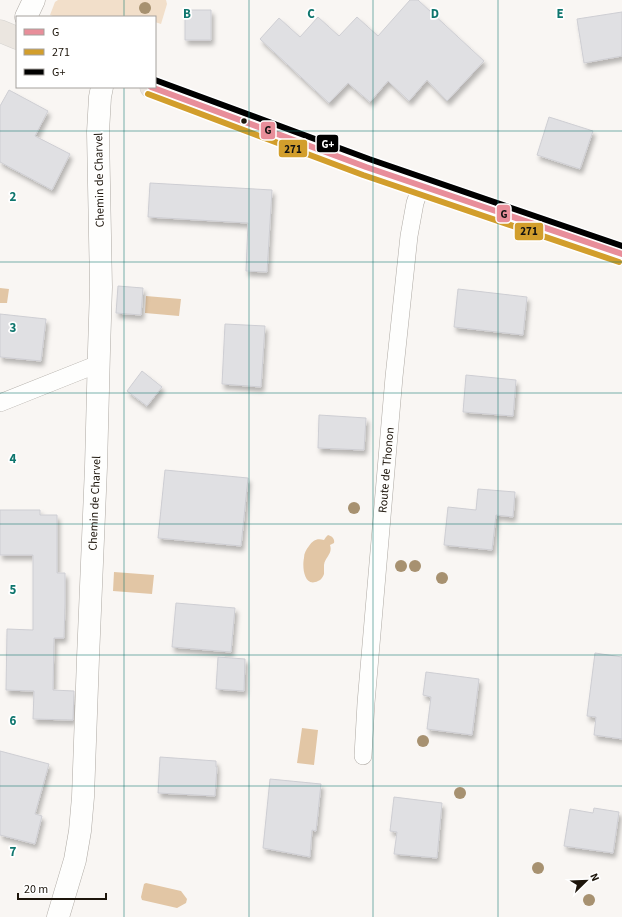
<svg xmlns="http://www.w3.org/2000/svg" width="622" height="917" font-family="'Source Sans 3',sans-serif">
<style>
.green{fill:#f2dfca}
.water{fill:#e2c6a5}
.building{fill:#e0e0e3;stroke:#ceced3;filter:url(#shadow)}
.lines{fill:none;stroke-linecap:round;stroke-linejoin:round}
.lane-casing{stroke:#aea9a3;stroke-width:18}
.street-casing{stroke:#aea9a3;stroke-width:23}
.primary-casing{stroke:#d4d2cf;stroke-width:23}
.lane{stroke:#fefefd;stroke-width:17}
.street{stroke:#fefefd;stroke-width:22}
.primary{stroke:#ebe6e0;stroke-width:22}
.bus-1-casing{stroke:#fff;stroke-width:9}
.bus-2-casing{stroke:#fff;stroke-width:9}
.bus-3-casing{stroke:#fff;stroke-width:9}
.bus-1{stroke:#e88e9a;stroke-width:6}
.bus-2{stroke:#d29e2c;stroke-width:6}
.bus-3{stroke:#000;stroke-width:6}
.tree{fill:#a79170}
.grid{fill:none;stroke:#0f766e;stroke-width:1;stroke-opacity:0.55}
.bus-dot{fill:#1d150b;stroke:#fff;stroke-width:1.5}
.labels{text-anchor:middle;stroke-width:3.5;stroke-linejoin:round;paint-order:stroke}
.street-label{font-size:12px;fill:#1d150b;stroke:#fff}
.grid-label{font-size:13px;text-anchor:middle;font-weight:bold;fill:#0f766e;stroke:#fff;stroke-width:3.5;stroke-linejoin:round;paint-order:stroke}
.line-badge{stroke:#fff;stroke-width:1.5}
.badge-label{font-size:11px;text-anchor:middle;font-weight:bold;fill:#fff}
.pale-badge-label{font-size:11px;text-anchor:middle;font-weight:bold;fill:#111}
</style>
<defs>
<filter id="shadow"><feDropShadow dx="2.5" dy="4.5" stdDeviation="2" flood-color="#0004"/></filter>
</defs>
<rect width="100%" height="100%" fill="#f9f6f3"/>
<path class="green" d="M58 0H166L167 4 161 24 155 22V17H142L140 16 139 17H56L50 15 55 2Z"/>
<path class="water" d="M0 288 9 289 7 303H0Z
M146 296 181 299 179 316 145 313Z
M328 535C332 536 335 539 334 543L330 545C333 554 325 557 324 565 324 568 324 571 324 574 323 577 321 580 318 581 304 588 302 567 304 558 304 553 306 550 309 546 313 540 317 538 324 540L326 537Z
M114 572 154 575 152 594 113 591Z
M302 728 318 730 314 765 297 763Z
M146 883 181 891 187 899 186 903 177 908 142 900 141 897 144 884Z"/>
<path class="building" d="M410 0H418L484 61 447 101 427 80 409 101 388 81 370 102 348 83 329 103 260 39 279 18 300 37 318 17 339 36 357 17 378 36Z
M185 10H211V40H185Z
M622 12V56L584 63 577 19Z
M9 90 48 111 35 136 70 154 52 190 0 162V106Z
M549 117 593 131 580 169 537 155Z
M150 183 272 190 267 272 246 271 248 223 148 217Z
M118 286 143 288 141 315 116 313Z
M458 289 527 297 523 335 454 327Z
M0 314 46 319 41 361 0 357Z
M225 324 265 326 261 387 222 384Z
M142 371 162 387 147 406 127 391Z
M466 375 516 380 513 416 463 412Z
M319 415 366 418 364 450 318 448Z
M165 470 248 478 241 546 158 538Z
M478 489 515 492 513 517 496 515 492 550 444 545 448 507 476 510Z
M0 510H40V515H57V573H65V604L64 638H54L53 690 74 691 73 720 33 719 34 691 6 690 7 629 33 630V555H0Z
M176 603 235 608 231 652 172 647Z
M595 653 622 657V739L594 735 596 717 587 716Z
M218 657 245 659 244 691 216 689Z
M426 672 479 679 472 735 427 729 431 697 423 695Z
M0 751 49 764 35 814 42 816 35 844 0 835Z
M160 757 216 761V767H217L215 796 158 793Z
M270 779 321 784 316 831 312 830 310 857 263 848Z
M394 797 442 803 437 858 394 854 397 832 390 831Z
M594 808 619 812 613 853 564 846 570 809 593 813Z"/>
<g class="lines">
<defs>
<g id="lane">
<path d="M0 403 98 364"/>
<path id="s1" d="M363 756 366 703 394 377 409 236 415 203 421 186"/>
</g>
<g id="street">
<path d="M26 17 34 0"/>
<path id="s2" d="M58 917 75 860 80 831 83 797 88 658 96 467 99 351 101 287 98 132 100 97 102 87"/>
</g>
<path id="primary" d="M0 31 17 38
M151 87 366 167 622 254"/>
</defs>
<use href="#lane" class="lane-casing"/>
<use href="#street" class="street-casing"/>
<use href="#primary" class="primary-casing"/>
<use href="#lane" class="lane"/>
<use href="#street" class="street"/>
<use href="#primary" class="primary"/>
<defs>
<path id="bus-1" d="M151 87 366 167 622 254"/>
<path id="bus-2" d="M148 94 363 175 619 262"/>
<path id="bus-3" d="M155 80 369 159 622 246"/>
</defs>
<use href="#bus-1" class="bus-1-casing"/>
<use href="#bus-2" class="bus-2-casing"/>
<use href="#bus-3" class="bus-3-casing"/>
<use href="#bus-1" class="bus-1"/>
<use href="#bus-2" class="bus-2"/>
<use href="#bus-3" class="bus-3"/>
</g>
<g class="tree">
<circle cx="145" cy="8" r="6"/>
<circle cx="354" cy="508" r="6"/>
<circle cx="401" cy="566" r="6"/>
<circle cx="415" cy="566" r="6"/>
<circle cx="442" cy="578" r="6"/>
<circle cx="423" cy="741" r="6"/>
<circle cx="460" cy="793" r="6"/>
<circle cx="538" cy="868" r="6"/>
<circle cx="589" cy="900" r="6"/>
</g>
<path class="grid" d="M124 0V17M249 0V917M373 0V917M498 0V917M124 87V917M0 131H622M0 262H622M0 393H622M0 524H622M0 655H622M0 786H622"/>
<circle class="bus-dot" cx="244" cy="121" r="3.5"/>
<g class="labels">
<g class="street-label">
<text transform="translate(99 180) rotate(-91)" y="4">Chemin de Charvel</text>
<text dy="4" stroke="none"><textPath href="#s1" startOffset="287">Route de Thonon</textPath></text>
<text dy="4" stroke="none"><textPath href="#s2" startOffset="417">Chemin de Charvel</textPath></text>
</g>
</g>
<g class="grid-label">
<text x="187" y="18">B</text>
<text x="311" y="18">C</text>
<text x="435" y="18">D</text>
<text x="560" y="18">E</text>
<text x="13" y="201">2</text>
<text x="13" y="332">3</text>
<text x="13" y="463">4</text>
<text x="13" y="594">5</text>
<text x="13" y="725">6</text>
<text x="13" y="856">7</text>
</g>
<g class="line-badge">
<rect x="260" y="121" width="16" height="19" rx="4" fill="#e88e9a"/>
<rect x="316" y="134" width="23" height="19" rx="4" fill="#000"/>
<rect x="278" y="139" width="30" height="19" rx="4" fill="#d29e2c"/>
<rect x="496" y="204" width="15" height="19" rx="4" fill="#e88e9a"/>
<rect x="514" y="222" width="30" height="19" rx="4" fill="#d29e2c"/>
</g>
<g class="badge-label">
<text x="328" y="148">G+</text>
</g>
<g class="pale-badge-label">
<text x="268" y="134">G</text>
<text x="293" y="153">271</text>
<text x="504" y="218">G</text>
<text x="529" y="235">271</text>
</g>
<rect x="16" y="16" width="140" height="72" fill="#ffffff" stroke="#a5a19d"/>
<rect x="24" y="29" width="20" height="6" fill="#e88e9a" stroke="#a5a19d"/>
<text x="52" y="36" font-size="12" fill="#1d150b">G</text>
<rect x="24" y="49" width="20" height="6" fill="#d29e2c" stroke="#a5a19d"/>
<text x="52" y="56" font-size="12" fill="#1d150b">271</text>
<rect x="24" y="69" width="20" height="6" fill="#000000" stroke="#a5a19d"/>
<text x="52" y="76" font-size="12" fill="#1d150b">G+</text>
<g transform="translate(586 881) rotate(67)" stroke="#ffffff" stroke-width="3" paint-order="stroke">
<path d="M0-3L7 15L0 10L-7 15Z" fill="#1d150b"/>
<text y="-6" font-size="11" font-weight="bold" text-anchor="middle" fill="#1d150b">N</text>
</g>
<path d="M18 893v6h88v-6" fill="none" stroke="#1d150b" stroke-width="2"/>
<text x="24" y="893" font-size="12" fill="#1d150b" stroke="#ffffff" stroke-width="3" paint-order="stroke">20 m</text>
</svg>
